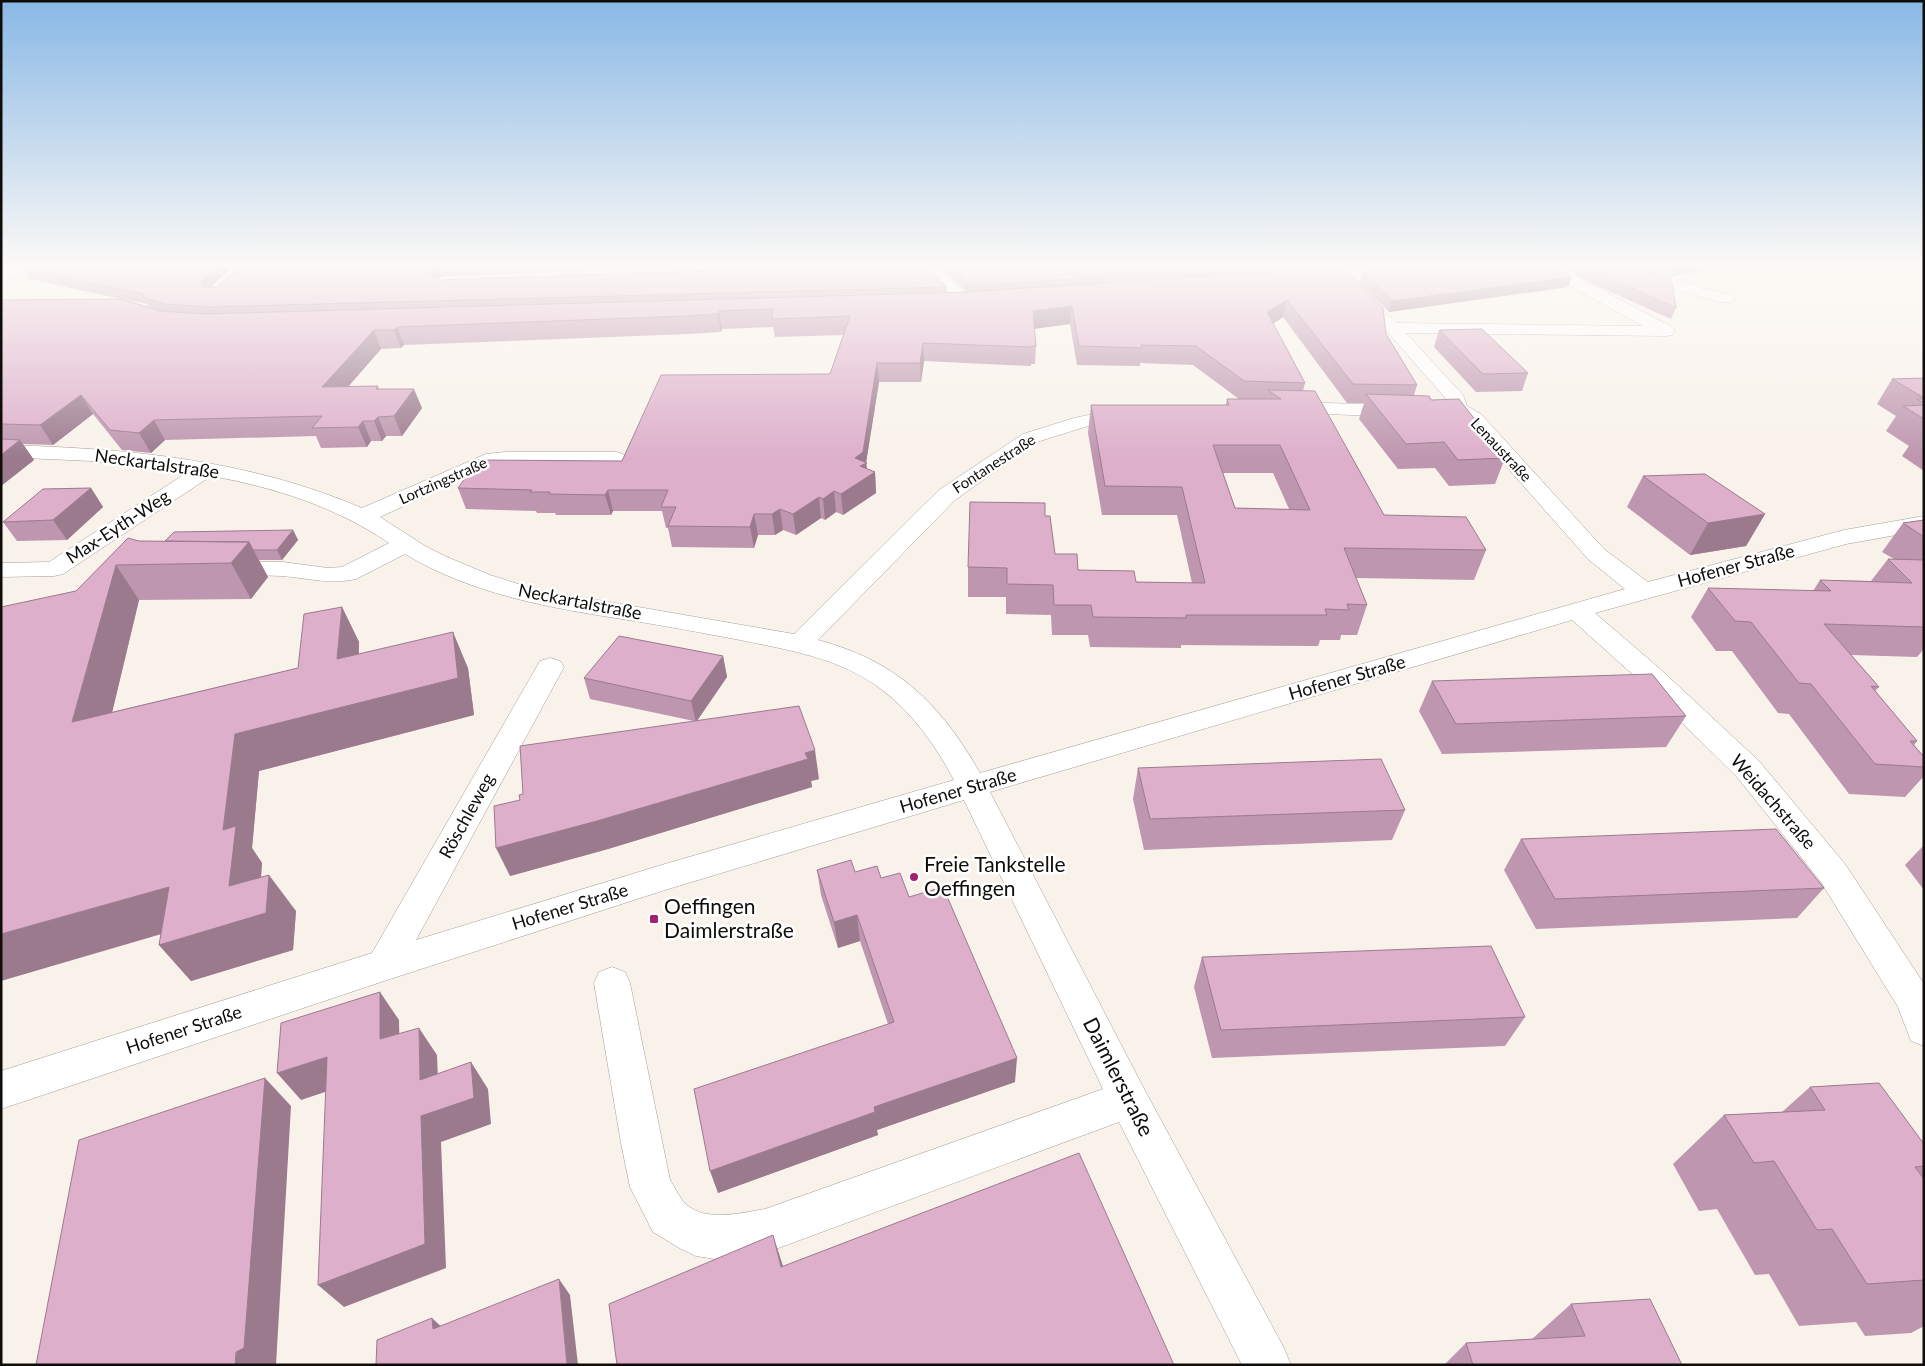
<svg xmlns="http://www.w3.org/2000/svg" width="1925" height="1366" font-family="Lato,sans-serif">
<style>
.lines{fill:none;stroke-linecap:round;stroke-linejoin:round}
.minor-casing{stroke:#a59e97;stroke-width:1}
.minor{fill:#fff;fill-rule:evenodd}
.wall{fill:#be96af;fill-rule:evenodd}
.shaded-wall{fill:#9b7a8e}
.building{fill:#ddafcb;stroke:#9b7a8e;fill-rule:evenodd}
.poi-dot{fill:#a32170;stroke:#fff;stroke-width:2}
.labels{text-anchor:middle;stroke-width:5;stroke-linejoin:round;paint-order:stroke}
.far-street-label{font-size:15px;fill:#0f0d0a;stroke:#fff}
.street-label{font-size:18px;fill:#0f0d0a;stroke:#fff}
.near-poi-label{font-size:21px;fill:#0f0d0a;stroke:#fff;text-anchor:start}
.near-street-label{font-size:21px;fill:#0f0d0a;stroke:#fff}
</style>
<rect width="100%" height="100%" fill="#f9f2eb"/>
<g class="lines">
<defs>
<path id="minor" d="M13 266H35L33 269 1 281V271Z
M448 266H463L429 313H417L415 309Z
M917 266H934L975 303 973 306H961Z
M1537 266H1556L1672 327 1675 331 1672 335 1666 336 1406 333 1463 395 1467 406 1481 414 1604 549 1648 582 1844 530 1924 516V530L1846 544 1595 613 1659 668 1759 761 1845 864 1924 984V1046L1911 1041 1898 1007 1821 882 1737 777 1639 680 1572 620 990 792 1142 1085 1284 1348 1291 1365H1242L1119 1122 765 1253 722 1260 696 1256 681 1249 653 1232 630 1187 621 1143 594 983 599 972 612 967 625 972 630 983 670 1180C674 1186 678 1194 682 1200 701 1224 740 1213 765 1209L1103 1089 964 800 665 890 384 981 1 1109V1071L372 953 540 661 550 658 560 661 564 667 416 940 665 864 954 780C935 745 913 713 881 689 840 658 789 650 740 640 703 633 666 626 628 620 551 608 473 595 405 554L356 579C331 585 307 578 282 576 264 575 246 576 228 575L219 573 216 568 219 563 228 561 283 562 328 568 342 567 389 543C336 507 274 487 211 476L63 574 54 576 1 577V563L49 562 188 472 92 461 1 457V445C125 448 247 459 362 508L486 454 505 452H616L623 454 626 458 623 462 616 464 490 466 380 517 425 546 447 557 490 575 534 589 794 634 939 490 1023 434 1074 418 1126 407 1133 409 1136 413 1133 417 1085 427 1037 442 955 500 818 640C897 661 940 703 980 773L1625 589 1588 559 1467 422 1449 412 1446 408 1448 405 1447 400 1377 320 1379 316C1388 314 1391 316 1397 323L1643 326 1539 269Z
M1607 266H1632L1732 296 1734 299 1732 302H1720L1609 269Z
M1398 269 1403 271 1406 274 1403 277 1316 285 1310 283 1308 280 1310 277 1316 275Z
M1289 402 1398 405 1405 407 1408 411 1405 415 1398 417 1282 412 1279 408 1282 404Z"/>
</defs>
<use href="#minor" class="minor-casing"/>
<use href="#minor" class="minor"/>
</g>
<path class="wall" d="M21 266 217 287 241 266H731L443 276 436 278 440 280 947 287V293L967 292 937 266H1333L1331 268 1336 267 1334 266H1396L1345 270 1417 385 1414 395 1431 400 1505 458 1495 484 1449 486 1435 468 1398 469 1359 419 1364 403H1347L1283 317 1273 324 1305 383 1303 391 1384 515 1486 550 1474 580 1356 578 1367 605 1357 635H1341L1340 640H1320L1318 646 1181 645V648L1090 647 1088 635H1052L1051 615 1006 614V597H968V567L1045 516 1055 554 1078 570 1136 582 1192 583 1177 515H1102L1088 433 1091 405H1226L1227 399H1239L1193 365 1140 363V366L1077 365 1070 324 1034 329 1036 346 1035 364H1031V366L924 361 921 382H879L866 462 867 469 875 472 876 493 843 515 836 512 825 520 821 518 796 535 783 530 775 535H758L754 548 672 547 668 528H666L662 511H613L611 515H556L555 513H537L536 511 466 509 458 488 622 461 830 374 844 335 775 337 773 327 722 329 721 332 688 334 404 345 401 348 381 349 348 387 378 386 379 389 422 408 402 436H386L382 441H371L367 447 321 448 316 436 165 440 151 453 122 450 93 414 53 445 23 444 34 460 1 486V300L121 299 29 279 28 277 27 276ZM123 299 147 304 149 307ZM1223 473H1273L1289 509 1235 508Z
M1561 266H1632L1676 308 1671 319 1593 284Z
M1640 266H1723L1722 268 1672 276Z
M1362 272 1568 287 1389 312 1359 283Z
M1439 330 1528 373 1522 391 1476 392 1434 347Z
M1924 378V471L1902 456 1909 446 1886 431 1896 416 1877 404 1892 379Z
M1643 476 1765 514 1746 546 1690 555 1627 507Z
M91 488 103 507 67 540 17 541 3 522Z
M1924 520V649L1917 657 1851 655 1879 687 1875 691 1917 741 1914 745 1924 757V776L1905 797 1849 794 1789 714 1778 713 1732 651H1716L1691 617 1708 588 1813 591 1820 580 1871 581 1888 559H1894L1882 552 1903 523Z
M293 530 298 540 282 560H259L268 577 251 599 139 600 112 712 298 668 342 607 359 642V654L468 668 474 715 259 771 252 848 262 863 261 877 296 911 293 950 191 981 159 945 161 934 76 591 139 541H165Z
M723 656 727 677 697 721 819 779 811 781 812 787 608 849 510 876 520 800 523 794 694 721 590 699 584 678Z
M1432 681 1686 716 1666 747 1442 754 1419 711Z
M1138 768 1405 810 1392 840 1144 850 1133 799Z
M1521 839 1824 888 1797 918 1536 929 1504 870Z
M1924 845V890L1905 865Z
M817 870 855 872 881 878 909 897 1015 1082 877 1130 878 1135 718 1193 888 1024 860 941 838 948 821 895Z
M1202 957 1525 1017 1505 1046 1212 1058 1194 987Z
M1810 1087 1924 1144V1176L1922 1177 1924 1179V1326L1911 1333 1865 1336 1856 1322 1799 1326 1769 1274 1755 1275 1717 1209 1699 1211 1673 1164 1724 1115 1782 1112Z
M1571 1304 1682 1365H1444L1466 1343 1532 1339Z"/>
<path class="shaded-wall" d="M217 266H234L208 289 207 297 200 282 203 278Z
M438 266H440L443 276 436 278 433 282 430 272 433 268Z
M1677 266H1723L1722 268 1672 276Z
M1572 277 1568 287 1389 312 1392 301Z
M1287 300 1283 317 1263 330 1267 312Z
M1072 306 1070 324 1032 329 1033 311Z
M719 311 722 329 721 332 718 314Z
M397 327 404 345 401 348 394 330Z
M374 330 381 349 330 407 322 387Z
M923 343 924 361 921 382 920 363Z
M877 363 879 382 866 463 868 477 875 472 876 493 843 515 841 494 855 458Z
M414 389 422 408 402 436 394 416Z
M81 395 93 414 53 445 40 425Z
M378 417 386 436 382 441 374 421Z
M154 420 165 440 151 453 139 433Z
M363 421 371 441 367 447 358 427Z
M20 440 34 460 1 486V455Z
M91 488 103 507 67 540 53 520Z
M608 490 613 511 611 515 605 495Z
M834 491 836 512 825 520 823 499Z
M819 497 821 518 796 535 793 514Z
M780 509 783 530 775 535 772 514Z
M754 514 758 535 754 548 750 527Z
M1765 514 1746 546 1690 555 1708 523Z
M293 530 298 540 282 560 277 550Z
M249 542 268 577 251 599 231 563Z
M116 565 139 600 101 759 72 722Z
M342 607 359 642 357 695 337 659Z
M453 632 468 668 474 715 259 771 252 848 262 863 258 916 269 875 296 911 293 950 191 981 159 945 229 886 223 830 235 734Z
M723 656 727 677 696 722 691 701Z
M815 750 819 779 811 781 812 787 608 849 510 876 496 848Z
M169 887 199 923 1 981V934Z
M857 915 860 941 838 948 834 922Z
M380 992 399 1020 400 1067 380 1039Z
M419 1028 437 1055 439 1106 420 1080Z
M327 1057 349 1084 301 1100 277 1073Z
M1017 1058 1015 1082 877 1130 878 1135 718 1193 710 1171 874 1107Z
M471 1062 488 1089 491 1124 441 1142 446 1268 344 1307 318 1285 421 1116Z
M265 1078 291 1106 276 1365H235Z
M773 1235 783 1266 781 1267Z
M559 1279 570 1295 578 1365H567Z
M432 1318 448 1333 433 1329Z"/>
<path class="building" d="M21 266H217L203 278 200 282 202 287H217L241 266H438L433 268 430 272 432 277 440 280 835 266H925L947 287 209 307 164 304 143 297 144 294 23 269 27 268Z
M949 266H1251L972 286Z
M1449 266H1553L1572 277 1392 301 1362 272Z
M1584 266H1632L1671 278 1676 308 1598 273Z
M1342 267 1383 308 1386 334 1417 385 1353 384 1287 300 1267 312 1305 383 1244 381 1196 346 1141 345 1142 348 1079 346 1072 306 1033 311 1036 346H1031V347L923 343 920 363H877L863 452 855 458 867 463 860 466 875 472 841 494 834 491 823 499 819 497 793 514 780 509 772 514H754L750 527 668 526 676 507H661L668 490H608L605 495 549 494 550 492H530L532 490 458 488 478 460 622 461 661 375 830 374 850 316 772 319 773 309 719 311 718 314 685 316 397 327 394 330H374L322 387 378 386 376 389H414L394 416 378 417 374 421H363L358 427 312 428 322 416 154 420 139 433 110 430 81 395 40 425 1 424V300L121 299 160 311 205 314 967 292Z
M1482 329 1528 373 1483 374 1439 330Z
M1924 378V398L1892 379Z
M1268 390 1315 391 1384 515 1466 517 1486 550 1344 548 1367 605 1347 604 1349 610 1325 609 1327 615H1186V618L1093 617 1091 605H1054L1053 585 1007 584V568L968 567 970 502 1045 503V516H1050L1055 554H1077L1078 570 1134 571 1136 582 1205 583 1182 487 1105 486 1091 405H1229L1227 399H1281ZM1213 445H1280L1310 510 1235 508Z
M1366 394 1429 396 1431 400 1459 399 1505 458 1458 460 1444 442 1406 444Z
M1917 399H1924V403Z
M1924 405V419L1903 406Z
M1 439 20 440 1 455Z
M1705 474 1765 514 1708 523 1643 476Z
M91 488 53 520 3 522 43 489Z
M1924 520V537L1903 523Z
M293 530 277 550H253L249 542 165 541 174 532Z
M128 538 139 541 249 542 231 563 116 565 72 722 298 668 304 614 342 607 337 659 453 632 458 678 235 734 223 830 236 826 229 886 269 875 266 913 159 945 169 887 1 934V607L76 591Z
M1888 559 1924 560V627L1824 624 1879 687 1871 686 1917 741H1910L1924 757V767L1875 764 1811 684 1799 683 1751 622 1735 621 1708 588 1831 591 1820 580 1912 583Z
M619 636 723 656 691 701 584 678Z
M1652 674 1686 716 1456 724 1432 681Z
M799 706 815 750 805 753 808 759 597 821 496 848 494 806 520 800 519 795 523 794 520 746Z
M1381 759 1405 810 1150 819 1138 768Z
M1776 829 1824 888 1555 899 1521 839Z
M851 860 855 872 877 866 881 878 900 873 909 897 943 887 1017 1058 874 1107 875 1112 710 1171 694 1089 894 1022 857 915 834 922 817 870Z
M1491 946 1525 1017 1221 1030 1202 957Z
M380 992V1039L419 1028 420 1080 471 1062 474 1098 421 1116 425 1244 318 1285 327 1057 277 1073 281 1023Z
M265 1078 244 1348 236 1352 235 1365H36L79 1140Z
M1879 1083 1924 1144V1166L1915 1167 1924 1179V1280L1867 1284 1832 1229 1817 1230 1774 1161 1754 1163 1724 1115 1825 1110 1810 1087Z
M1079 1153 1174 1365H617L609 1304 773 1235 781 1267Z
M559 1279 567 1365H376L377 1340 432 1318 433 1329Z
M1650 1299 1682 1365H1473L1466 1343 1585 1336 1571 1304Z"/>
<linearGradient id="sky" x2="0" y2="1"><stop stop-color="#89b8e6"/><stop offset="0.58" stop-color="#fcf9f6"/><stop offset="1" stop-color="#fcf9f6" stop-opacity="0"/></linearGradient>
<rect width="1925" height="458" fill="url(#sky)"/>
<g class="poi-dot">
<circle cx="914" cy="877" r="5"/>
<rect x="649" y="914" width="10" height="10" rx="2.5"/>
</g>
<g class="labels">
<g class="far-street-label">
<text transform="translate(1501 450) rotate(47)" y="5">Lenaustraße</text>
<text transform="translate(994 464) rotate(-33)" y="5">Fontanestraße</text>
<text transform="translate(443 481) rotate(-24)" y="5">Lortzingstraße</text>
</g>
<g class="street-label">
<text transform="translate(157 464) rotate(8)" y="6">Neckartalstraße</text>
<text transform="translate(118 527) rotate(-33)" y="6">Max-Eyth-Weg</text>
<text transform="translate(1736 566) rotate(-15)" y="6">Hofener Straße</text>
<text transform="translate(580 602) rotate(11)" y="6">Neckartalstraße</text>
<text transform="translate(1347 678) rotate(-16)" y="6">Hofener Straße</text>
<text transform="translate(958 791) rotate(-16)" y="6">Hofener Straße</text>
<text transform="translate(1773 802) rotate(49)" y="6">Weidachstraße</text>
<text transform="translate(467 816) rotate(-61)" y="6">Röschleweg</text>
<text transform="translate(570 907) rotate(-17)" y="6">Hofener Straße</text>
<text transform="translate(184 1030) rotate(-18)" y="6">Hofener Straße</text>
</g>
<g class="near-poi-label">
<text x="924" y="872">Freie Tankstelle<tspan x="924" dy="24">Oeffingen</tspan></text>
<text x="664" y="914">Oeffingen<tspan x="664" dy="24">Daimlerstraße</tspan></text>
</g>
<g class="near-street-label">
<text transform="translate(1118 1077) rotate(63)" y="7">Daimlerstraße</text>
</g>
</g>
<rect width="1925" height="1366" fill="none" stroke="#0f0d0a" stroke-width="5"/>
</svg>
